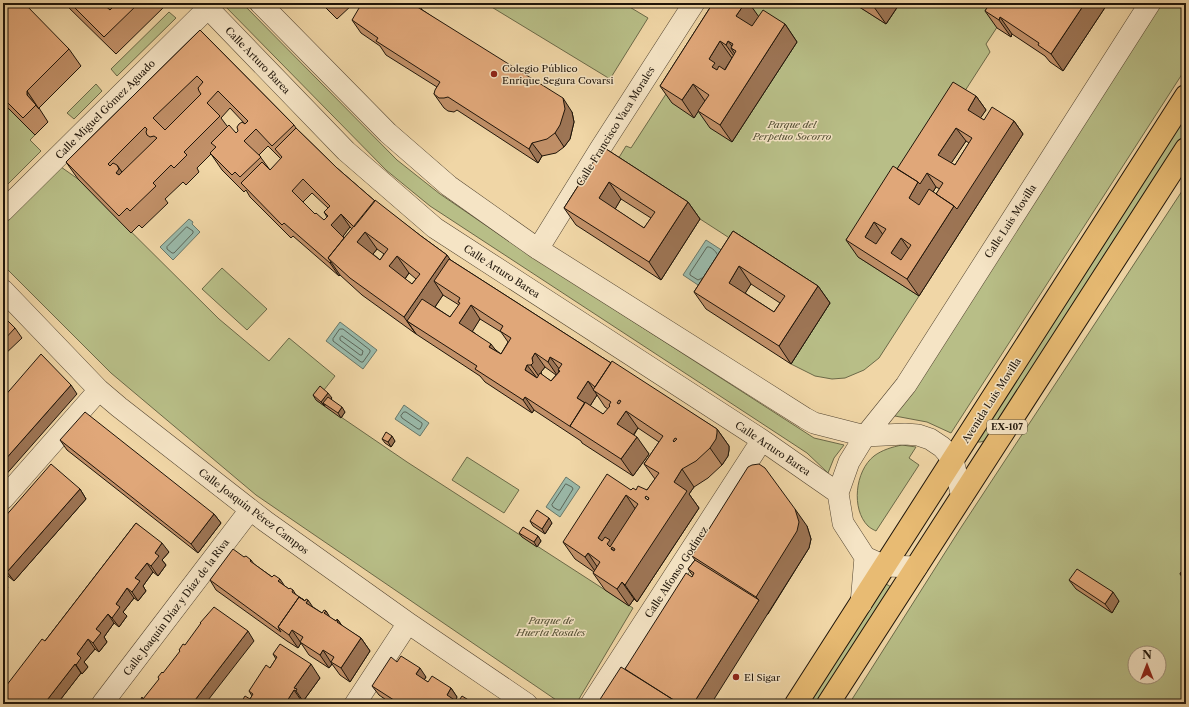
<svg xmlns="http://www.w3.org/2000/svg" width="1189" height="707" font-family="'Libre Caslon Text',serif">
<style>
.green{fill:#b8be87;stroke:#6b6948;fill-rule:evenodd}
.water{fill:#9ab9a9;stroke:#687769}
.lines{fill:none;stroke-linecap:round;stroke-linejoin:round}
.shore{stroke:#5c6659;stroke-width:1}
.minor-casing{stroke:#524430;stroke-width:22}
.major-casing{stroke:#1e1409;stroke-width:24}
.minor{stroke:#f5e4c5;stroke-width:21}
.major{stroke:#e8bb73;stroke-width:22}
.wall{fill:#c19068;stroke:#1e1409;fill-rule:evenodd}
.shaded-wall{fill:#9d7555;stroke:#1e1409}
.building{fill:#e0a779;stroke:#1e1409;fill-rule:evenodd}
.poi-dot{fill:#8f2418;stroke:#f5e4c5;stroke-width:1.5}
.labels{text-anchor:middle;stroke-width:3;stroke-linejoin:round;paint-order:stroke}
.shield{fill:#f5e4c5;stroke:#5e5241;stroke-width:1}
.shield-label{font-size:9px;font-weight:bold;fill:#1e1409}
.street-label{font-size:10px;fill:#1e1409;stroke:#f5e4c5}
.poi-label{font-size:10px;fill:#1e1409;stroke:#f5e4c5;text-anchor:start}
.park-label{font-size:10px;font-style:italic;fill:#545035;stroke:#f5e4c5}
</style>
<rect width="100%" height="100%" fill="#f0d6a6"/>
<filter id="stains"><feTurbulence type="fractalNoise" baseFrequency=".005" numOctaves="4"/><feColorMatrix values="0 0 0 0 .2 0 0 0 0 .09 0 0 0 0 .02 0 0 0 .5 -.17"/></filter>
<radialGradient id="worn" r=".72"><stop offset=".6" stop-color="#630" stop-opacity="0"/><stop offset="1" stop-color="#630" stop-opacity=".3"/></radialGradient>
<path class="green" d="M222 3H242L397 160 440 194 516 246 814 438 844 445 834 458 828 473 807 453 430 206 386 170Z
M485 3H623L648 18 610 79Z
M725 3H853L886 24 900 3H1013L986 44 990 52 858 257 919 296 879 358 864 370 845 378 832 379 815 376 791 364 830 303 615 164 626 146 631 148Z
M1161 3H1186V68L951 433 927 422 895 416V411Z
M169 12 176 18 117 76 111 69Z
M96 84 102 91 74 119 67 113Z
M3 103 35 135 30 140 41 151 3 189Z
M1186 111V135L989 440 980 442H973Z
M61 167 78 179 219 319 269 361 289 338 335 376 316 400 407 462 633 608 576 704H562L256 495 111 373 3 265V224Z
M1186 185V704H849L960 529ZM1135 653H1159V677H1135Z
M222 268 267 309 247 330 202 289Z
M902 445 916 447 909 458 919 465 876 531C874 530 870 528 868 526 851 509 855 471 874 456 882 450 892 447 902 445Z
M467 457 519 490 504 513 452 480Z
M885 584 888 585 891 587 819 704H805Z"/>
<path class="water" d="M189 219 193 222 192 224 200 232 173 260 160 247Z
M706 240 723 251 701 287 683 275Z
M340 322 377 350 363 369 326 341Z
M404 405 429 423 420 436 395 419Z
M566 477 580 487 560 517 546 507Z"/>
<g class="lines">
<path class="shore" d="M187 227 193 231V233L174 253H172L167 249V247Z
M702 278 698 280 690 275V273L707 247C710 246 716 251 717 254
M340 329H343L370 350V352L363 362H361L333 341V339Z
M342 336 363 351 362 355H360L340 340V338Z
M404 412H406L422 423V425L420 429H418L402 418 401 416Z
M566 484 572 487 573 489 560 510H558L553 507 552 505Z"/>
<defs>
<path id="minor" d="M203 3 346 151 435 228 762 440 838 493
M260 3 388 133 449 186 538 249 805 418 814 423 865 436 905 434 918 435 930 439 942 447 953 460 962 497
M3 211 208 8
M538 249 600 149 694 3
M3 290 99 390 119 407 265 521 408 623 527 704
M3 499 99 390
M917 567 885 566 865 557 843 523 838 493 849 462 865 436 906 385 1150 3
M861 604 865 557
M102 704 250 510
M355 704 408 623
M591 704 762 440"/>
<path id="major" d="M796 704 1186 96
M828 704 1186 149"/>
</defs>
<use href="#minor" class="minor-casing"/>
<use href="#major" class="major-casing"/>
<use href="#minor" class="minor"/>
<use href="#major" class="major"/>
</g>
<path class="wall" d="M3 3 69 49 81 66 39 108 48 122 35 135 3 103Z
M64 3H168L116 54Z
M321 3H353V4L337 19Z
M713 3H749L758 17 785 24 797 42 732 142 710 128 698 111 694 118 672 103 660 86Z
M853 3H896L898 6 886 24Z
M990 3H1108L1063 71 1050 62 1045 56 1012 34 1011 37 997 28 985 11Z
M421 9 572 112 574 122 570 139 564 147 556 153 542 156 538 163 457 110 454 112 448 111 444 108 434 94 437 87 386 55 380 46 361 33 352 20Z
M200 30 294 125 296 128 337 168 375 201 421 236 447 255 449 259 611 363 717 429 729 446V450L728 456 722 465 708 478 694 487 689 494 699 508 637 602 634 599 629 606 605 590 593 573 594 572 575 559 563 542 631 490H647L655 479 644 464 659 442 638 428 634 435 649 454 633 476 582 443 581 441 534 410 532 413 485 382 480 376 416 334 362 295 340 275 339 276 293 236 291 238 250 197 246 190 244 192 222 170 211 154 197 168 199 172 186 185 183 182 165 199 168 203 142 228 139 225 131 233 78 179 66 162ZM230 108 245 124 236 133 227 126 221 118ZM268 146 281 159 270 170 259 155ZM312 193 328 208 324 212 327 217 324 220 315 214 303 202ZM350 227 352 229 344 238 343 236ZM377 249 384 254 380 260 373 254ZM409 273 416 279 412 284 405 279ZM443 295 459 305 450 317 435 307ZM480 319 501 332 508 342 501 354 472 331ZM545 367 556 375 551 381 542 375 541 372ZM597 395 605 407 608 409 603 414 590 406ZM646 496 649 498 648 500 645 498Z
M976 96 986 110 980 118 984 120 1014 121 1023 134 919 296 858 257 846 240 897 169ZM966 141 969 143 955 165 951 163ZM936 187 940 189 936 194 933 192Z
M603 147 688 202 700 219 661 280 576 225 564 208ZM621 199 651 218 644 228 615 209Z
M733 231 818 286 830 303 791 364 706 309 694 292ZM751 284 780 303 774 312 745 293Z
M3 316 15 328 22 338 3 356Z
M313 395 332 398 331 399 345 412 341 418 316 400Z
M382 439 395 441 391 447 385 443Z
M60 440 214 514 221 523 198 553 67 450Z
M80 489 86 499 14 581 3 572V519Z
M530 521 552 523 545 534 533 526Z
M136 523 169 552 162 560 166 565 158 576 153 572 143 586 146 591 138 601 134 598 123 612 127 616 119 627 114 623 104 637 107 642 99 652 95 649 84 662 88 667 82 674 81 673 57 704H3L45 641Z
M807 526 811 539 809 548 768 614 625 669 693 576 688 569 695 560 692 556Z
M519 533 538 536 541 541 537 547 522 537Z
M244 557 251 560 254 564 289 589 293 590 296 595 313 607 322 613 326 611 329 617 336 621 338 620 342 626 361 638 370 651 350 682 340 675 332 664 329 668 309 655 301 643 298 648 287 641 216 590 210 580Z
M1186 564V583L1180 574Z
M1069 580 1119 601 1112 613 1076 589Z
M273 654 320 678 304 700 306 703 305 704 303 703V704H240L250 699 252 696 249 691 270 668 276 659Z
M397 662 426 677 424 680 428 682 451 688 457 697 455 700 458 702 475 704H392L379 695 372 686Z"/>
<path class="shaded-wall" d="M409 3H425L417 15Z
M745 3H749L759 17 748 33 736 16Z
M877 3H896L898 6 886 24 874 7Z
M1035 3H1045L1048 6 1043 14Z
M1085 3H1108L1063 71 1051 54Z
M1000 17 1012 34 1011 37 999 20Z
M785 24 797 42 732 142 720 125Z
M720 41 732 58 722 74 712 67 709 59Z
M728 41 735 50 731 48 739 60 738 62 726 45Z
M693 84 705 101 694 118 682 100Z
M27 91 39 109 27 95Z
M976 96 986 110 977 123 968 110Z
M563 98 572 112 574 122 570 139 564 147 555 133Z
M1014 121 1023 134 919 296 907 279 954 206Z
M956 128 966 141 948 168 938 155Z
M532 143 542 156 538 163 529 149Z
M117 165 129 182 131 186 116 173Z
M927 173 936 187 929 198 921 215 909 198 918 182Z
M609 182 621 199 611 216 599 198Z
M688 202 700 219 661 280 649 262Z
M341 214 350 227 341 239 331 225Z
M874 222 886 239 877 254 865 237Z
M365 232 377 249 369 259 357 242Z
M901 238 913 255 903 271 891 253Z
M447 255 459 272 434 281 443 295 420 329 407 321 416 334 404 317Z
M397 256 409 273 401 284 389 266Z
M331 262 340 275 339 276 330 263Z
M739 266 751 284 741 300 729 283Z
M818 286 830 303 791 364 779 346Z
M471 305 480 319 469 337 459 323Z
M491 344 501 357 489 347Z
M535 353 545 367 541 372 542 376 540 378 531 365 532 358Z
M550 357 560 370H558L559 371 557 375 548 362Z
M527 365 537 378 525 370Z
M588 381 597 395 590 406 577 398Z
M71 385 77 394 3 478V462Z
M328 393 332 398 326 405 323 403 325 406 321 402Z
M525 397 534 410 532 413 523 400Z
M342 407 345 412 341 418 338 413Z
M626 411 638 428 629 441 617 424Z
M717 429 729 446V450L728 456 722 465 710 448Z
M392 436 395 441 391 447 388 442Z
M637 437 649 454 633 476 621 459Z
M682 469 694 487 689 494 699 508 637 602 625 585 674 482Z
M80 489 86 499 14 581 7 572Z
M626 495 638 513 622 557 598 538Z
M795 509 807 526 811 539 809 548 711 704H693L759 600 756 597Z
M214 514 221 523 198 553 191 544Z
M549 518 552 523 545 534 542 529Z
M538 536 541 541 537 547 534 542Z
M162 543 169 552 162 560 166 565 158 576 151 566 155 553Z
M588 553 600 571 597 574 585 557Z
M147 563 153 572 143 586 146 591 138 601 132 592 135 578Z
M280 579 286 588 278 581Z
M3 581 8 588 3 593Z
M622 582 634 599 629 606 617 589Z
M127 588 134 598 123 612 127 616 119 627 112 618 116 604Z
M1113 592 1119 601 1112 613 1105 604Z
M304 600 310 609 292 630 301 643 298 648 289 635Z
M308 600 317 613 306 603Z
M326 611 335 625 324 613Z
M108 614 114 623 104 637 107 642 99 652 93 643 96 629Z
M338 620 348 634 337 622Z
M248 631 254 641 205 704H192Z
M361 638 370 651 350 682 341 668Z
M88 639 95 649 84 662 88 667 82 674 76 665 77 654Z
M323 650 332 664 329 668 320 655Z
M75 664 81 673 57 704H44Z
M311 664 320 678 304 700 306 703 305 704 296 691 294 688Z
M420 668 426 677 422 683 416 674Z
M451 688 457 697 454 704 447 695Z
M294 690 303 703V704H290L287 701Z"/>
<path class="building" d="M3 3H24L69 49 27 91V95L36 105 23 118 3 98Z
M70 3H102L110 10 117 3H139L104 37Z
M325 3H331L328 6Z
M362 3H411L563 98 565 109 560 125 555 133 547 139 532 143 529 149 448 97 444 98H439L434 94 435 90 440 82 376 41 378 38 352 20Z
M713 3H745L736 16 752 26 763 10 785 24 720 125 698 111 709 95 693 84 682 100 660 86ZM720 41 726 45 728 41 733 44 731 48 736 51 725 70 719 66 717 70 712 67 715 63 709 59Z
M868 3H877L874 7Z
M990 3H1040L1045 6 1047 3H1085L1051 54 1038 45 1039 43 1000 17 999 20 985 11Z
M200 30 294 125 272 146 256 129 244 141 261 157 240 177 235 172 232 175 210 153 216 147 211 143 229 125 236 133 238 131 237 127 239 124 242 122 245 124 248 121 218 91 207 103 220 116 184 152 187 155 174 168 171 165 153 183 156 186 130 211 127 208 119 216 66 162ZM197 76 203 82 198 88 199 91 201 94 165 130 153 118ZM145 127 147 129 146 132 147 135 150 137 154 136 157 138 119 175 116 173 119 169 117 165 113 163 110 166 108 164Z
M953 82 976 96 968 110 984 120 992 107 1014 121 957 209 954 206 936 194 943 183 927 173 920 184 918 182 897 169ZM956 128 972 138 955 165 938 155Z
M296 128 337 168 375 201 354 227 341 214 331 225 344 238 328 258 331 262 330 263 284 223 282 225 241 183 262 162 270 170 282 157 275 149ZM303 179 330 206 324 212 328 216 324 220 316 213 315 214 292 191Z
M603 147 688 202 649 262 564 208ZM609 182 655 212 644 228 599 198Z
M893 166 918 182 909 198 919 205 929 189 954 206 907 279 846 240ZM874 222 886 229 876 244 865 237ZM901 238 911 245 901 260 891 253Z
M375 200 421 236 447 255 404 317 350 278 328 258ZM365 232 388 249 380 260 357 242ZM397 256 420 274 412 284 389 266Z
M733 231 818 286 779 346 694 292ZM739 266 785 296 774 312 729 283Z
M449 259 611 363 595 387 588 381 577 398 585 403 570 426 571 427 525 397 523 400 475 369 477 366 407 321 422 299 450 317 460 303 458 302 460 298 434 281ZM471 305 503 326 500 331 511 338 501 354 489 347 491 344 459 323ZM535 353 548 362 550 357 562 364 558 370 560 371 551 381 540 373 537 378 525 370 527 365H531L533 363 532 358Z
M3 316 15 328 3 341Z
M41 354 71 385 3 462V398Z
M612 361 717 429V433L716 439 710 448 696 461 682 469 674 482 687 491 625 585 622 582 617 589 593 573 600 562 588 553 585 557 563 542 607 474 631 490 633 488 636 490 638 486 647 490 659 473 644 464 663 436 626 411 617 424 637 437 621 459 570 426 585 402 603 414 610 406 609 405 611 402 593 390ZM619 400 621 401 619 404 617 403ZM675 438 677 439 674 442 673 441ZM626 495 638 504 610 547 607 544 610 540 605 537 602 541 598 538ZM646 496 649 498 648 500 645 498ZM612 547 615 549 614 551 611 549Z
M320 386 328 393 321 402 313 395Z
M328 397 342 407 338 413 323 403Z
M85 412 214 514 191 544 60 440Z
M386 432 392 436 388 442 382 439Z
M51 464 80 489 7 572 3 568V519Z
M759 464 765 468 795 509 799 522 797 531 756 597 692 556 748 467 752 465Z
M537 510 549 518 542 529 530 521Z
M136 523 162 543 155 553 159 556 151 566 147 563 135 578 140 581 132 592 127 588 116 604 120 607 112 618 108 614 96 629 101 633 93 643 88 639 77 654 81 658 76 665 75 664 44 704H3V690L42 639 45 641Z
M523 527 538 536 534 542 519 533Z
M233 549 244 557 246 556 251 560 250 561 272 577 274 575 280 579 278 581 289 589 290 588 293 590 292 592 304 600 299 597 278 627 281 632 210 580Z
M695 560 759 600 693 704H680L625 669 686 573 692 577 694 573 688 569Z
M1186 564V578L1180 574Z
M1077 569 1113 592 1105 604 1069 580Z
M299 597 305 601 306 599 308 600 306 603 322 613 324 610 326 611 324 613 336 621 337 619 338 620 337 622 361 638 341 668 331 662 334 657 323 650 320 655 300 642 303 637 292 630 289 635 278 627Z
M214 607 248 631 192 704H139L141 702 140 701 142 697 143 699 159 679 158 677 162 672 163 673 180 651 179 650 183 644 185 645 201 623H200Z
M280 644 311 664 294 688 297 689 296 691 294 690 287 701 289 703 287 704 285 702 284 704H240L245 696 250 699 253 694 249 691 266 665 270 668 277 657 273 654Z
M401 656 420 668 416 674 428 682 432 676 451 688 447 695 453 699 458 702 462 696 475 704H400L372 686 391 657 397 662Z
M621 667 680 704H597Z"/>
<g class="poi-dot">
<circle cx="494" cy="74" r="4"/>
<circle cx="736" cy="677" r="4"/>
</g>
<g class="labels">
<rect class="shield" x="987" y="420" width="40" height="14" rx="3"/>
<g class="shield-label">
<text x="1007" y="430">EX-107</text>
</g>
<g class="street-label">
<text transform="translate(258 60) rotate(46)" y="4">Calle Arturo Barea</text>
<text transform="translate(105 109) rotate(-45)" y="4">Calle Miguel Gómez Aguado</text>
<text transform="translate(615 126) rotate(-58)" y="4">Calle Francisco Vaca Morales</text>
<text transform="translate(1010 221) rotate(-57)" y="4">Calle Luis Movilla</text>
<text transform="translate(502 271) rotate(33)" y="4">Calle Arturo Barea</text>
<text transform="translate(991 400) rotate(-57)" y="4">Avenida Luis Movilla</text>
<text transform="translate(773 448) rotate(34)" y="4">Calle Arturo Barea</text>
<text transform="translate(254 511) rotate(37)" y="4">Calle Joaquín Pérez Campos</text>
<text transform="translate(676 572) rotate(-57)" y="4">Calle Alfonso Godínez</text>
<text transform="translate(176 607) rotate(-53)" y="4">Calle Joaquín Díaz y Díaz de la Riva</text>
</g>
<g class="poi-label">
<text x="502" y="72">Colegio Público<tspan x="502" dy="12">Enrique Segura Covarsi</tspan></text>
<text x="744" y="681">El Sigar</text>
</g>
<g class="park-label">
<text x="792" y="128">Parque del<tspan x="792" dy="12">Perpetuo Socorro</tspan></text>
<text x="551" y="624">Parque de<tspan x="551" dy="12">Huerta Rosales</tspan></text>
</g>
</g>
<rect width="1189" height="707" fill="none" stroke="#f0d6a6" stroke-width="16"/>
<rect x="4" y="4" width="1181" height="699" fill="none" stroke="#1e1409" stroke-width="2"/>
<rect x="8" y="8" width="1173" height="691" fill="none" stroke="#1e1409"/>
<g transform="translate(1147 665)"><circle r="19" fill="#f5e4c5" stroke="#9f917a"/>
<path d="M0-3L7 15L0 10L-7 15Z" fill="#8f2418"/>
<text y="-6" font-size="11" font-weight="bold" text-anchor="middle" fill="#1e1409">N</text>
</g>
<rect width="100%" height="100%" filter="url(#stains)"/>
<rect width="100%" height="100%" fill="url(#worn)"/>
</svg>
